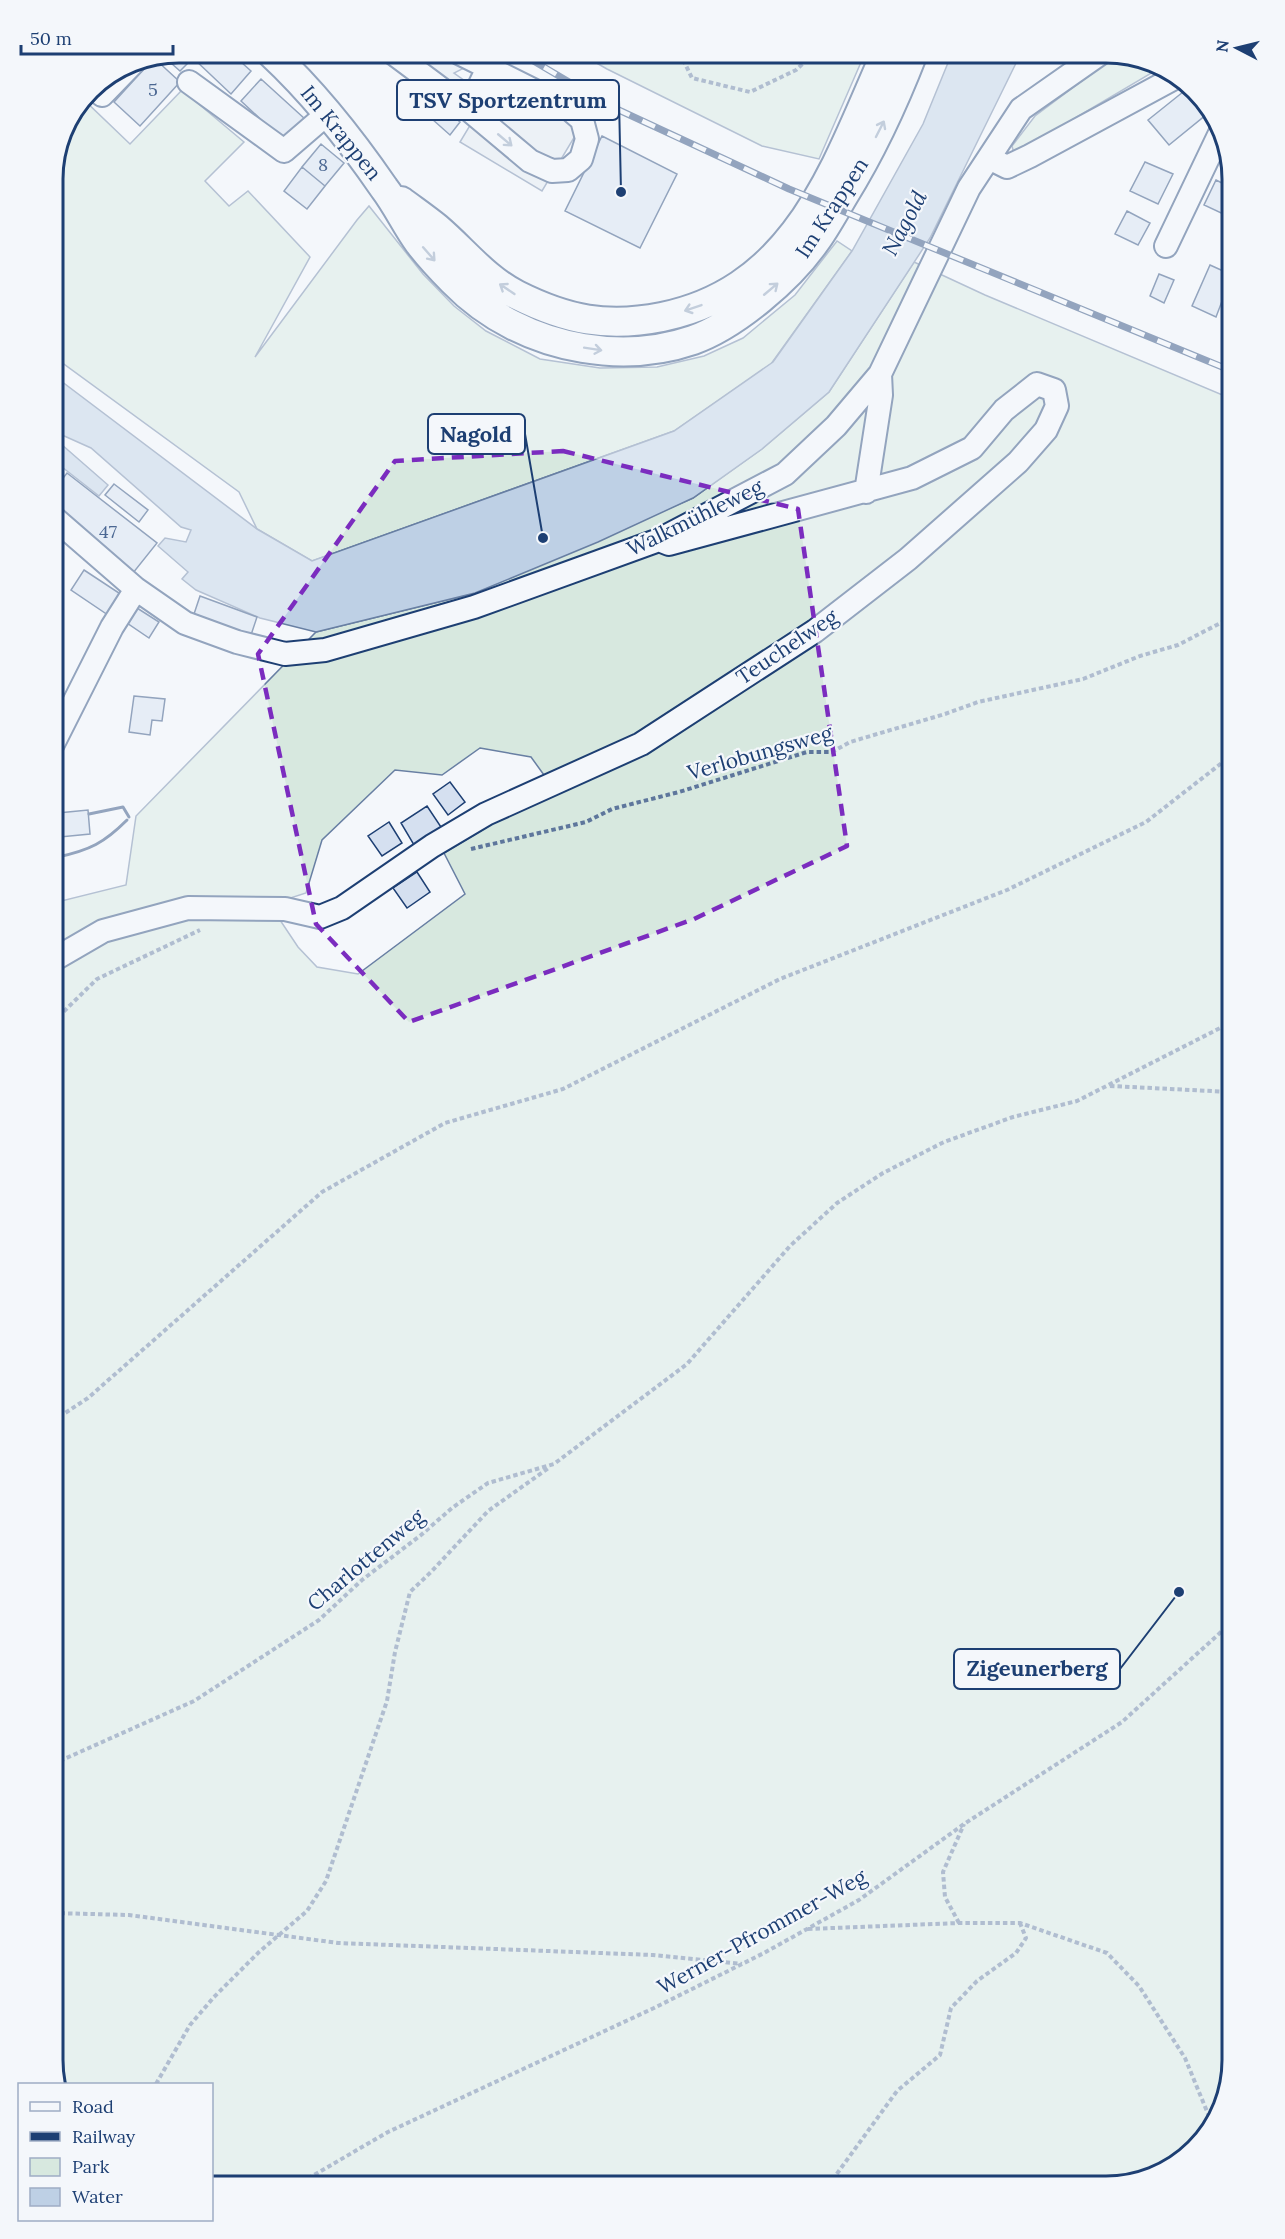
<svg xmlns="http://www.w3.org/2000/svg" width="1285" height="2239" font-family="Lora,serif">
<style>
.green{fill:#d7e8df;stroke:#687fa3;stroke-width:1.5;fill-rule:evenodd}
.parking{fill:#e3e8f0;stroke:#687fa3;stroke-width:1.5}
.water{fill:#bed0e5;stroke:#687fa3;stroke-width:1.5}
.building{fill:#d5e0f0;stroke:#1d3f73;stroke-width:1.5}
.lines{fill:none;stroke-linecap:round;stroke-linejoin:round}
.minor-casing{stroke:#1d3f73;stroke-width:26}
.major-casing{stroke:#1d3f73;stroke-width:32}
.path{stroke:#5e769c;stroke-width:4;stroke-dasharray:4.5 3;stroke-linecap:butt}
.minor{stroke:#f4f7fb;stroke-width:22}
.major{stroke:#f4f7fb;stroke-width:28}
.rail-casing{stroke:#1d3f73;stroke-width:7}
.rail{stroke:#f4f7fb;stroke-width:4.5;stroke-dasharray:14;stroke-linecap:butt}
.wall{stroke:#1d3f73;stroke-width:3}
.oneway{stroke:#889bb7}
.marked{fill:none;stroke:#7b2cbf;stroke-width:4.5;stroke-dasharray:12 8;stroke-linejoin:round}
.labels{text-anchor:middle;stroke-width:4.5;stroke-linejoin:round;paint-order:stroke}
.number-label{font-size:18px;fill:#4b6792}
.street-label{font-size:21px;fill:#1d3f73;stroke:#f4f7fb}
.water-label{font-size:22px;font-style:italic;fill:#1d3f73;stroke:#f4f7fb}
.rim{fill:none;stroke:#1d3f73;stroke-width:3}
.leader{fill:none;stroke:#1d3f73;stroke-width:2}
.callout-dot{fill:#1d3f73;stroke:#f4f7fb;stroke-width:2}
.callout{fill:#f4f7fb;stroke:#1d3f73;stroke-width:2}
.callout-label{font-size:22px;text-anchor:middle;font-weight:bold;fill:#1d3f73}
</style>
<rect width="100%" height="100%" fill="#f4f7fb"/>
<path class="green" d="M579 53H865L819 159 762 146 607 69Z
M1118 54 1160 68 1014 154 1012 146 1035 116Z
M182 90 244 142 205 181 229 206 248 191 310 257 255 357 357 220 369 206 423 274 454 306 486 331 540 359 600 368 657 367 704 356 743 338 795 295 837 241 852 251 771 364 674 431 312 561 257 529 239 492 53 356V171L65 123 83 99 130 144Z
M914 262 985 295 1232 399V2060L1211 2130 1162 2174 1106 2186H212V2084H58L53 2060V903L126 885 136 816 316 632 475 593 693 498 762 449 829 392ZM480 748 531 757 544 775 604 752 612 769 492 824 444 853 465 894 358 974 317 967 298 947 280 920 284 900 306 893 322 840 395 770 442 775Z"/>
<path class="parking" d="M401 53H450L468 66 454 73 465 81 450 89Z
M499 77 581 126 542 191 460 142Z"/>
<path class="water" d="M952 53H1021L930 238 829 392 762 449 693 498 598 542 475 593 316 632 260 618 196 590 182 579 188 572 158 546 165 538 186 542 191 530 181 527 91 448 53 431V375L257 529 312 561 674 431 773 362 852 251 923 124Z
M53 437 108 485 99 496 53 460Z"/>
<path class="building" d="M179 52 231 53 251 71 231 94 193 58 180 71 163 56Z
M154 58 180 82 140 126 114 102Z
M261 79 305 119 284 141 241 101Z
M1188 88 1207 114 1169 145 1148 120Z
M434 99 460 122 450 135 423 111Z
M602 136 677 174 640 248 565 211Z
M321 144 344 163 325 186 302 167Z
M1145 162 1173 174 1158 204 1130 191Z
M302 167 325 186 307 209 284 191Z
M1216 180 1232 188V218L1204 205Z
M1127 211 1150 223 1138 245 1115 234Z
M1210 265 1232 275 1216 317 1192 306Z
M1159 274 1174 280 1164 303 1150 296Z
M67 473 157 543 133 573 53 508V491Z
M114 484 148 510 139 522 105 495Z
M84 570 122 595 108 615 71 590Z
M200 596 257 617 251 635 194 614Z
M137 608 159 622 149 638 127 623Z
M134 696 165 699 162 721 152 720 150 735 129 732Z
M450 782 465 802 448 815 433 794Z
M427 806 441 827 414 845 401 823Z
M88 810 90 834 60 837 58 813Z
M389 822 402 843 382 856 368 836Z
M417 872 430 892 407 908 393 888Z"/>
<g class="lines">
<defs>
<path id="minor" d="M393 53 468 109 530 161 552 171 568 170 581 159 587 139 582 120 567 107 459 53
M189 82 284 151 327 114
M102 95 135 61
M468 109 489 66
M989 158 1007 167 1030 156 1178 76
M1166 246 1221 131
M866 492 881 395 880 374
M53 517 136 589 185 623 237 642 285 654 325 650 474 607 659 540 785 474 836 426 880 374 969 188 1021 109 1101 53
M53 744 112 627 136 589
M53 960 103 931 188 908 285 909 320 917 342 908 432 846 486 814 641 744 815 631 908 559 1018 462 1046 430 1057 406 1054 390 1037 384 1004 410 972 448 912 478 669 544 659 540"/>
<path id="major" d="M271 53C313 92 351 140 384 188 397 205 406 225 419 243 429 256 441 269 453 281 488 317 534 340 583 348 619 354 658 352 693 340 735 325 789 279 815 242 826 227 835 210 844 195 872 150 894 102 913 53
M401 201C413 210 426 219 437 228 464 251 485 279 517 295 567 320 607 328 662 317 798 289 836 165 886 53"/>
</defs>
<use href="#minor" class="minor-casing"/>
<use href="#major" class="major-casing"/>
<path class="path" d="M680 53 692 78 750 92 796 70 814 53
M471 849 586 822 612 809 679 792 807 752H832L850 742 945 714 978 702 1083 679 1140 656 1178 645 1232 617
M53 1022 97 979 200 930
M1110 1086 1232 1092
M53 1421 88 1398 322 1192 445 1123 563 1089 780 979 1007 890 1146 822 1232 755
M53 1764 194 1701 319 1620 362 1580 421 1535 452 1508 488 1483 554 1464 687 1364 790 1246 837 1203 883 1173 944 1142 1013 1117 1077 1101 1232 1022
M53 1913 129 1915 338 1943 653 1955 742 1964
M959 1923 945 1897 943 1872 964 1824
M808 1929 959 1923H1020L1107 1953 1139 1986 1185 2058 1213 2126
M156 2084 190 2025 214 1997 259 1952 307 1911 326 1881 387 1701 395 1652 410 1592 431 1572 488 1511 550 1467
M295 2186 388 2132 654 2008 764 1953 859 1900 964 1824 1122 1722 1232 1622
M828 2186 897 2091 940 2055 951 2008 977 1981 1016 1953 1026 1938 1020 1923"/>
<use href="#minor" class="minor"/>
<use href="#major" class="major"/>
<defs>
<path id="rail" d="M520 53 608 105 789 189 1232 371"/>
</defs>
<use href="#rail" class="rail-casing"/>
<use href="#rail" class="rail"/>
<path class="wall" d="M89 814 123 807 129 817
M58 857C90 850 104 843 127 820"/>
</g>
<defs><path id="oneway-shaft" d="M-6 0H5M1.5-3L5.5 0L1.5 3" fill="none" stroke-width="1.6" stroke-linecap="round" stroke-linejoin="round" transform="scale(1.5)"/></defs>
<g class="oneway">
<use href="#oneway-shaft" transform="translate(880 129) rotate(-63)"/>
<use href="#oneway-shaft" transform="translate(505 140) rotate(40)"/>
<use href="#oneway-shaft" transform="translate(429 254) rotate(49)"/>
<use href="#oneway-shaft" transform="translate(507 289) rotate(-146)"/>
<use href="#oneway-shaft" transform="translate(771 289) rotate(-40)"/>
<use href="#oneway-shaft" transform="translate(693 308) rotate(161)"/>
<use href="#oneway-shaft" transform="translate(593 349) rotate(9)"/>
</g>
<path d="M0 0H1285V2239H0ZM563 451 798 509 847 846 694 919 409 1022 316 924 258 654 395 461Z" fill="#f4f7fb" fill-opacity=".55" fill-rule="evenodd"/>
<path class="marked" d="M563 451 798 509 847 846 694 919 409 1022 316 924 258 654 395 461Z"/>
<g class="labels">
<g class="number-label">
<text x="153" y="96">5</text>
<text x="323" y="171">8</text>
<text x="108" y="538">47</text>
</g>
<g class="street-label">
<text transform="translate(341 133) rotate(51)" y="7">Im Krappen</text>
<text transform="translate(832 208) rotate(-57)" y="7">Im Krappen</text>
<text transform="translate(695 518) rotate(-26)" y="7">Walkmühleweg</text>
<text transform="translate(787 647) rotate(-34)" y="7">Teuchelweg</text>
<text transform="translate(760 753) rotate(-16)" y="7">Verlobungsweg</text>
<text transform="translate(366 1560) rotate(-40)" y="7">Charlottenweg</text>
<text transform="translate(762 1932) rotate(-29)" y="7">Werner-Pfrommer-Weg</text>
</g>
<g class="water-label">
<text transform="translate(904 223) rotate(-62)" y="8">Nagold</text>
</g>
</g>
<path d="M0 0H1285V2239H0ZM179 63H1106A116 116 0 0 1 1222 179V2060A116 116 0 0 1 1106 2176H179A116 116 0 0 1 63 2060V179A116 116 0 0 1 179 63Z" fill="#f4f7fb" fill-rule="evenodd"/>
<path class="rim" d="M179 63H1106A116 116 0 0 1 1222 179V2060A116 116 0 0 1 1106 2176H179A116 116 0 0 1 63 2060V179A116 116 0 0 1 179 63Z"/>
<path class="leader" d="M621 192L619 100M543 538L525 434M1179 1592L1120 1669"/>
<g class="callout-dot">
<circle cx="621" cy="192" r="6"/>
<circle cx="543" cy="538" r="6"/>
<circle cx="1179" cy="1592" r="6"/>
</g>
<g class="callout">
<rect x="397" y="80" width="222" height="40" rx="6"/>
<rect x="428" y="414" width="97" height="40" rx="6"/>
<rect x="954" y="1649" width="166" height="40" rx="6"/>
</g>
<g class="callout-label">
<text x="508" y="108">TSV Sportzentrum</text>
<text x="476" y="442">Nagold</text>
<text x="1037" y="1676">Zigeunerberg</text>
</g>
<rect x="18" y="2083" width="195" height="138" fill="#f4f7fb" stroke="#9eadc5" stroke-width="1.5"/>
<rect x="30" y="2102" width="30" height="9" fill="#f4f7fb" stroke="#9eadc5" stroke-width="1.5"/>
<text x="72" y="2113" font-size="18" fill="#1d3f73">Road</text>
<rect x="30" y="2132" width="30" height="9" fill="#1d3f73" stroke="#9eadc5" stroke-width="1.5"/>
<text x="72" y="2143" font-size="18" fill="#1d3f73">Railway</text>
<rect x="30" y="2158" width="30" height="18" fill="#d7e8df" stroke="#9eadc5" stroke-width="1.5"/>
<text x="72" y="2173" font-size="18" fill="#1d3f73">Park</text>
<rect x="30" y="2188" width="30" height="18" fill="#bed0e5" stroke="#9eadc5" stroke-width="1.5"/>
<text x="72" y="2203" font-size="18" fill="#1d3f73">Water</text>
<g transform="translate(1237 48) rotate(277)" stroke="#f4f7fb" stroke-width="4.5" paint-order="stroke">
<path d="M0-4.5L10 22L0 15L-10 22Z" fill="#1d3f73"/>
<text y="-9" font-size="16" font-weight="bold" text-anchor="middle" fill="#1d3f73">N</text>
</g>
<path d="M21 45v9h152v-9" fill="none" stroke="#1d3f73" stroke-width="3"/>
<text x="30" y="45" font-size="18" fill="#1d3f73" stroke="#f4f7fb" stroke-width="4.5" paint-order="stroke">50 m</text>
</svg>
